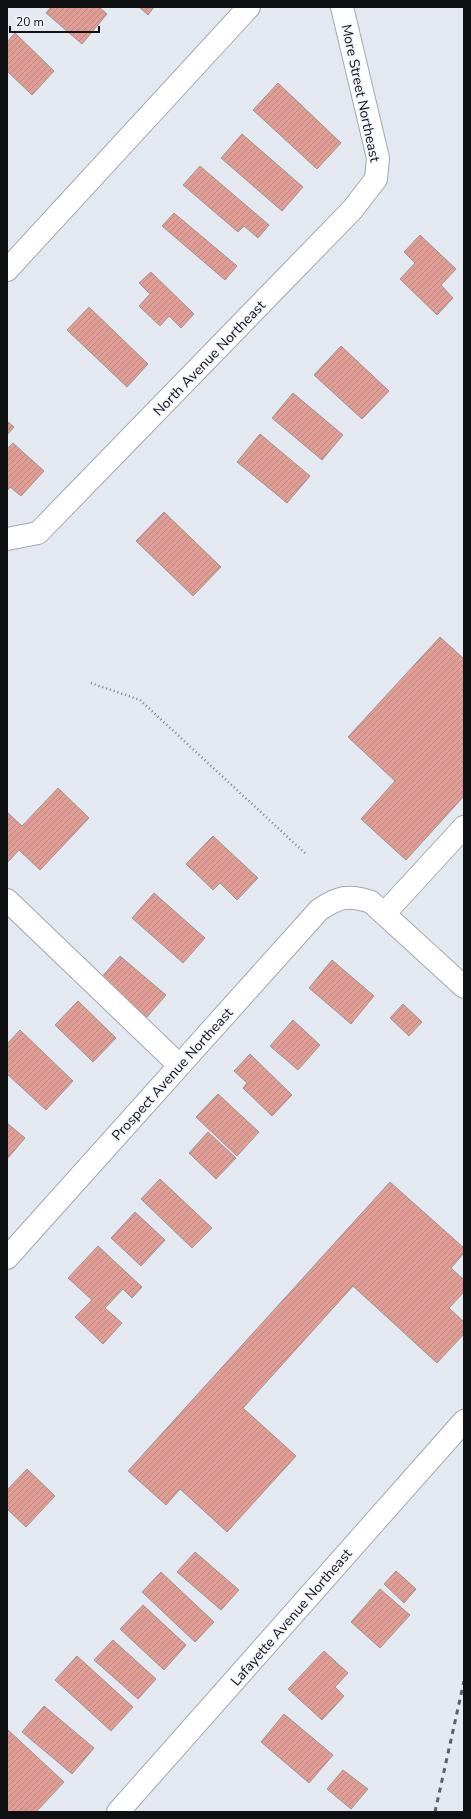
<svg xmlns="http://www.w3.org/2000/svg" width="471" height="1819" font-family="'Nunito Sans',sans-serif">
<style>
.building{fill:url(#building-hatch);stroke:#9f9594}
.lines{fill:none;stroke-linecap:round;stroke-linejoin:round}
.minor-casing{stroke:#a4a7af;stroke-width:24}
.path{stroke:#7c7f84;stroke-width:2.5;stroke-dasharray:1 3;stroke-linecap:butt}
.minor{stroke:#fff;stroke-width:22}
.rail{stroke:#5c5f63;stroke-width:3;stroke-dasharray:5 5;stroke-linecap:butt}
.labels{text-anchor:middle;stroke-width:3;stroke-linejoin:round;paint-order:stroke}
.street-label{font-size:14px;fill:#0e1012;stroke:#f2f5fd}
</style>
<defs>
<pattern id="building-hatch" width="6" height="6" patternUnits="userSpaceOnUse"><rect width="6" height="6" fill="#df9d96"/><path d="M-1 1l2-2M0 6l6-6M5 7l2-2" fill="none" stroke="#be8680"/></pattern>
</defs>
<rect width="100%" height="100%" fill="#e4e8f0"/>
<path class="building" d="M51 7H99L107 14 82 44 46 13Z
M139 7H154L148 15Z
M15 33 54 71 32 95 7 71V42Z
M278 83 341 143 317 169 253 110Z
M242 134 303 187 282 211 221 158Z
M200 166 269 225 258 238 244 226 238 232 183 185Z
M174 213 237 266 225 280 162 226Z
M420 235 456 269 441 285 453 298 437 315 400 279 415 263 404 252Z
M151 272 194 314 181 328 169 316 160 326 139 306 150 294 139 283Z
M89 307 148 364 127 387 67 330Z
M341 346 389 391 362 419 314 375Z
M293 393 343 435 322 460 272 418Z
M7 421 14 427 7 435Z
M260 434 310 476 287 503 237 462Z
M13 443 44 471 21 496 10 487 7 491V447L8 448Z
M164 512 221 567 193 596 136 541Z
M440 637 464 659V796L406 860 361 819 395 781 348 737Z
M58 788 89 818 40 870 19 850 7 863V812L22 826Z
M213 836 258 878 237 900 220 883 213 890 186 864Z
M154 893 205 938 183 963 132 918Z
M120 956 166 995 147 1017 100 979Z
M332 960 374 996 351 1024 309 988Z
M78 1001 116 1038 93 1062 55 1025Z
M403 1004 422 1022 409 1036 390 1018Z
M293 1020 320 1045 298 1070 270 1046Z
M20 1030 73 1081 46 1110 7 1074V1044Z
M250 1054 292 1095 272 1116 243 1088 247 1083 234 1071Z
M218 1094 259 1132 237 1156 196 1117Z
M7 1123 25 1138 7 1159Z
M208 1132 236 1158 216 1179 189 1153Z
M160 1179 212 1228 192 1248 141 1199Z
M390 1182 464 1248V1253L451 1268 464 1280V1292L449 1308 464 1322V1334L437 1363 353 1286 243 1408 296 1456 227 1532 180 1489 166 1505 128 1471Z
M135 1212 165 1240 141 1266 111 1238Z
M98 1246 142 1287 132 1298 123 1289 105 1308 122 1323 103 1344 75 1317 92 1300 68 1278Z
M27 1469 55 1496 26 1527 7 1509V1490Z
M195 1552 239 1590 221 1610 177 1572Z
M396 1571 416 1589 404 1603 384 1584Z
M161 1572 214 1622 195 1642 142 1592Z
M380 1589 410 1615 380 1648 351 1622Z
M143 1605 186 1645 164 1670 120 1629Z
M113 1640 156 1679 138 1699 94 1660Z
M324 1651 348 1673 335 1687 344 1696 322 1720 288 1689Z
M77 1656 133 1707 111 1731 55 1680Z
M44 1706 94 1748 72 1774 22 1732Z
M284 1714 333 1755 309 1783 261 1742Z
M7 1729 64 1782 36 1812H7Z
M343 1770 368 1789 351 1809 327 1789Z"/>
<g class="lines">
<defs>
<path id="minor" d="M7 270 249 7
M7 539 38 533 352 210 376 179 378 158 342 7
M7 900 179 1065
M384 914 464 827
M7 1258 319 910C338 897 349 894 371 902L464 987
M118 1812 464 1421"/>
</defs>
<use href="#minor" class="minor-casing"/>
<path class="path" d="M91 683 140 700 307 855"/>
<use href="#minor" class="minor"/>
<path class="rail" d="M435 1812 464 1681"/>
</g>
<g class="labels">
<g class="street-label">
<text transform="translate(361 93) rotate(78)" y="5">More Street Northeast</text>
<text transform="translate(209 358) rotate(-46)" y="5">North Avenue Northeast</text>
<text transform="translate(172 1074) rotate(-48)" y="5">Prospect Avenue Northeast</text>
<text transform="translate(291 1617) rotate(-49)" y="5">Lafayette Avenue Northeast</text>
</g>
</g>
<rect width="471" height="1819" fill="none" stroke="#0e1012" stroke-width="16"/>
<path d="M10 26v6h89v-6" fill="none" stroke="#0e1012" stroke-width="2"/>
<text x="16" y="26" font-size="12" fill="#0e1012" stroke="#f2f5fd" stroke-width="3" paint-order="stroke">20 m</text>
</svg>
